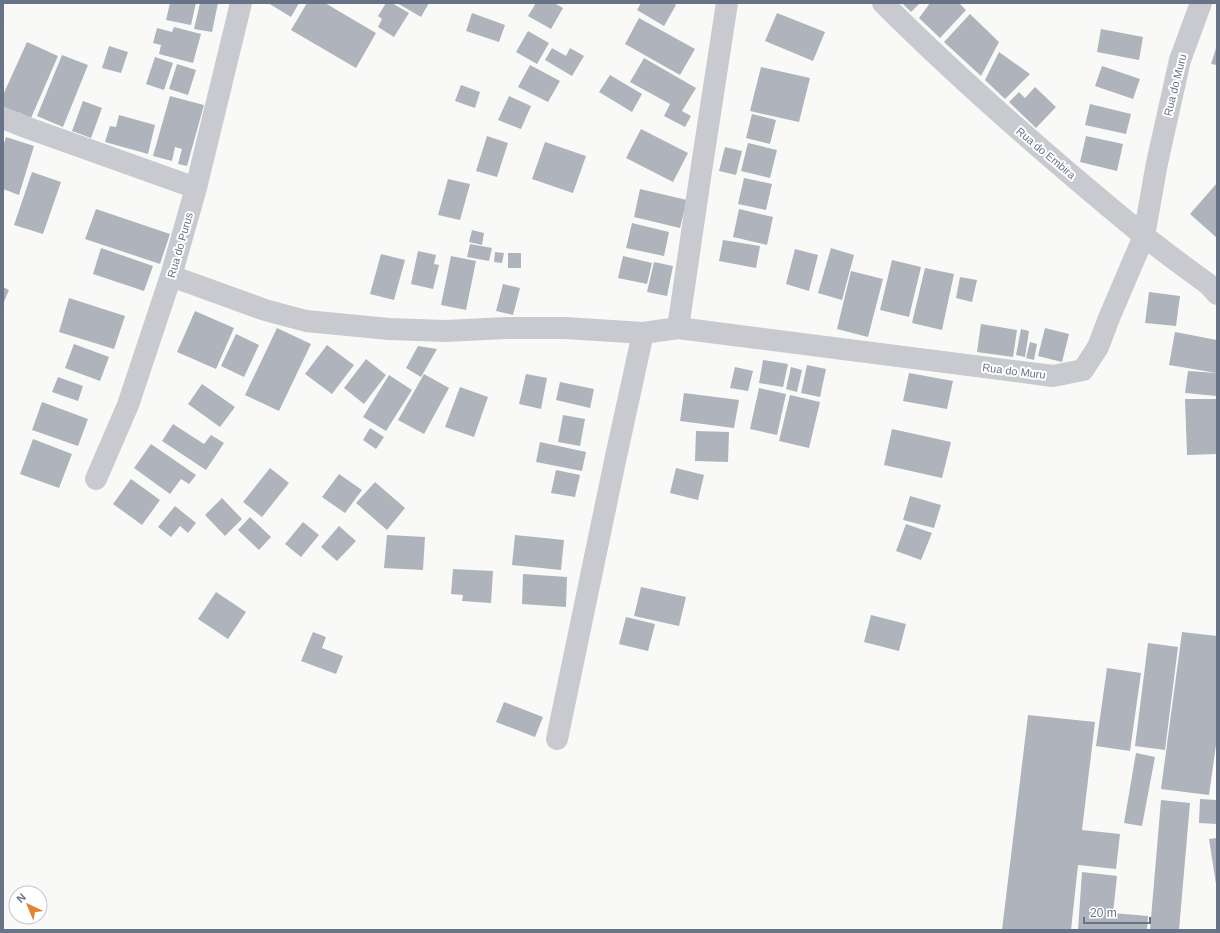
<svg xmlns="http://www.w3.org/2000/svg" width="1220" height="933" font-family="Arial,sans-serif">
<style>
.building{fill:#aeb3bc}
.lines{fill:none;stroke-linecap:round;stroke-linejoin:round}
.minor{stroke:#c8cacf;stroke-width:22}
.labels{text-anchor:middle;stroke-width:4;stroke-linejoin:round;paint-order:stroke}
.street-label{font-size:11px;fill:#697388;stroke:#fff}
</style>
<rect width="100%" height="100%" fill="#f9faf8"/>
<path class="building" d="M170 3H196L191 25 166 20Z
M200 3H218L212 32 194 29Z
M268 3H299L291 17Z
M307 3H325L376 33 356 68 291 30Z
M386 3H392L409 13 394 37 378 27 382 19 378 16Z
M397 3H429L421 17Z
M536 3H554L563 8 551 29 528 16Z
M641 3H673L676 5 664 26 637 10Z
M902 3H920L911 12Z
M930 3H959L966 10 940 38 919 18Z
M472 13 505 25 499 42 466 31Z
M777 13 825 32 813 61 765 41Z
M970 14 999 42 981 76 944 42Z
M639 18 695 49 680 75 625 44Z
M174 27 201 34 193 63 159 54 161 45 153 43 157 28 172 32Z
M1101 29 1143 37 1139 60 1097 52Z
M528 31 549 43 537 64 516 52Z
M27 42 58 56 31 118 18 112 15 117 3 112 5 107 3 106V95Z
M1217 45V65L1211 64Z
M109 46 128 52 121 73 102 68Z
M552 48 566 56 570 48 584 56 572 76 545 60Z
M999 52 1030 74 1005 99 985 80Z
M62 55 88 65 63 127 37 116Z
M155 57 173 63 164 90 146 84Z
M644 58 696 88 682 111 691 116 685 127 664 116 670 104 630 82Z
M177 64 196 70 188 95 169 89Z
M530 65 560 81 548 102 518 87Z
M1102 66 1140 79 1133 99 1095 86Z
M761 67 810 78 799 122 750 111Z
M610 75 642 94 632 112 599 92Z
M461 85 480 92 475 108 455 101Z
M1035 87 1056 107 1036 128 1009 102 1019 92 1025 98Z
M170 96 204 105 187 166 178 164 182 149 175 147 172 161 153 156Z
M509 96 531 106 521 129 498 120Z
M83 101 102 108 91 138 72 131Z
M1090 104 1131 114 1126 134 1085 125Z
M752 114 776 120 770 144 746 138Z
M119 115 155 125 148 154 105 142 110 126 116 127Z
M641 129 688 153 673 182 626 158Z
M487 136 508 143 497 177 476 171Z
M1086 136 1123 144 1117 171 1080 162Z
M6 137 34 146 19 195 3 189V146Z
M545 142 586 156 573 193 532 179Z
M748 143 777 150 770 178 741 171Z
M725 147 742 151 736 175 719 171Z
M32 172 61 182 43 234 14 225Z
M744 178 772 184 766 210 738 204Z
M448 179 470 184 460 220 438 215Z
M1217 183V238L1190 214Z
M640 189 687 200 680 228 634 217Z
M96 209 170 234 160 264 85 239Z
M739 209 773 217 767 245 733 237Z
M632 223 669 232 664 256 626 248Z
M472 230 484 233 482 245 469 242Z
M723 240 760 246 756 268 719 261Z
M470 244 492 248 489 261 467 257Z
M101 248 153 266 144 291 93 274Z
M831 248 854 255 842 300 818 293Z
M795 249 818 255 809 291 786 284Z
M418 251 436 255 434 264 439 265 433 289 411 284Z
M495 252 504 253 502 263 494 262Z
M508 253H521V268H508Z
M381 254 405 260 394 300 370 294Z
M451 256 476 261 466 310 441 305Z
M623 256 652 263 647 284 618 278Z
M892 260 921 267 909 317 880 310Z
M654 262 673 266 667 296 647 292Z
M925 268 954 274 942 330 912 323Z
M851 271 883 279 868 337 837 329Z
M960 277 977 280 972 302 956 298Z
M503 284 520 288 513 315 496 311Z
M3 287 9 290 3 304Z
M1149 292 1180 296 1176 326 1145 323Z
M69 298 125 316 114 349 59 332Z
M195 311 234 328 216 369 177 352Z
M981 324 1017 330 1013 357 977 352Z
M277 328 311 344 279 411 245 395Z
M1045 328 1069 334 1062 362 1038 356Z
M1021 329 1029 331 1025 357 1016 355Z
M1175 332 1217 340V373L1169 365Z
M236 334 259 345 244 377 221 366Z
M1030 342 1037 344 1034 360 1026 358Z
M74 344 109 357 100 381 65 368Z
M327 345 354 365 332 394 305 374Z
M418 346 437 349 421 377 406 368Z
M366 359 386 375 364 404 344 388Z
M763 360 788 364 783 387 759 383Z
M807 365 826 369 820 397 801 393Z
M735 367 753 371 748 391 730 388Z
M791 367 802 370 797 392 786 389Z
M1188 371 1217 373V396L1185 393Z
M909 373 953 381 947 409 903 401Z
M424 374 449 388 424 434 398 420Z
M526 374 547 378 541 409 519 404Z
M389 375 412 390 386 431 363 417Z
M58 377 83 386 78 401 52 392Z
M560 382 594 389 590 408 556 400Z
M202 384 235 407 220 427 188 404Z
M460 387 488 397 474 437 445 427Z
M759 388 786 394 777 435 750 429Z
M684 393 739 400 734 428 680 421Z
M790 395 820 402 809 448 779 441Z
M1185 399H1217V454L1187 455Z
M42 402 88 419 78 446 32 430Z
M563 415 585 419 580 446 558 442Z
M173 424 204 444 211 435 224 443 206 470 162 441Z
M370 428 384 437 376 449 363 440Z
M892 429 951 442 942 478 884 465Z
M696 431 729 432 728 462 695 461Z
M33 439 72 454 59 488 20 474Z
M540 442 586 452 582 471 536 462Z
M151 444 196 475 189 484 181 479 170 494 134 468Z
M270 468 289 483 262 517 243 502Z
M676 468 704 475 698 500 670 493Z
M556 470 580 475 575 497 551 493Z
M339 474 362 490 345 513 322 497Z
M131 479 160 500 142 525 113 504Z
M375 482 405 508 387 530 356 503Z
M910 496 941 505 934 528 903 520Z
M222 498 242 519 225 536 205 515Z
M175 506 196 523 188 533 180 526 171 537 158 527Z
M250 517 271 537 259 550 238 530Z
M303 522 319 535 301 557 285 544Z
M906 524 932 533 921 560 896 551Z
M339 526 356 541 337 561 321 547Z
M387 535 425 537 423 570 384 568Z
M515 535 564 540 561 570 512 565Z
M453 569 493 571 491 603 462 601 463 595 451 594Z
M523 574 567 577 566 607 522 604Z
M641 587 686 597 679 626 634 616Z
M216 592 246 612 228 639 198 619Z
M871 615 906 624 899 651 864 642Z
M626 617 655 624 648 651 619 644Z
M313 632 326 637 322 648 343 656 336 674 301 661Z
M1182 632 1217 636V738L1209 795 1161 789Z
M1148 643 1178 647 1165 750 1135 746Z
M1107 668 1141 673 1130 751 1096 746Z
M504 702 543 717 535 737 496 722Z
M1028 715 1095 722 1082 830 1120 834 1116 869 1078 865 1071 930H1002Z
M1136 753 1155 757 1142 826 1124 823Z
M1200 799 1217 800V824L1199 823Z
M1161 800 1190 803 1179 930H1150Z
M1217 838V884H1216L1209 839Z
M1082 872 1117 876 1113 913 1148 916 1147 930H1078Z"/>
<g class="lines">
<path class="minor" d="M883 3C965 85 1053 161 1143 235 1164 252 1186 268 1208 284L1217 294
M3 118 28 128 196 188
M171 276 265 310 306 321 389 329 446 331 506 328H565L643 333 678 328 1053 376 1083 370 1098 347 1109 318 1144 236 1157 163 1180 60 1201 3
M678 328 700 178 727 3
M96 479 128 405 171 276 196 188 241 3
M557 739 615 461 643 333"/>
</g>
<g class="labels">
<g class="street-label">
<text transform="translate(1175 85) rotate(-76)" y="4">Rua do Muru</text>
<text transform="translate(1046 153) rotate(40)" y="4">Rua do Embira</text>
<text transform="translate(180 245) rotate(-74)" y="4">Rua do Purus</text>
<text transform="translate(1014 371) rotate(7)" y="4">Rua do Muru</text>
</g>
</g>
<rect width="1220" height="933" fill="none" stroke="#697388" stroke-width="8"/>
<g transform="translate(28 905) rotate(316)"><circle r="19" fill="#ffffff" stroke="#c3c7cf"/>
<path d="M0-3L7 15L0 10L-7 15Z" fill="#e18330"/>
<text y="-6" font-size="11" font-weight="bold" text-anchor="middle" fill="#697388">N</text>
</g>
<path d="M1084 917v6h66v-6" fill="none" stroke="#697388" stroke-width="2"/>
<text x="1090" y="917" font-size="12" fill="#697388" stroke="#ffffff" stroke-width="3" paint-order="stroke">20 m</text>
</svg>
